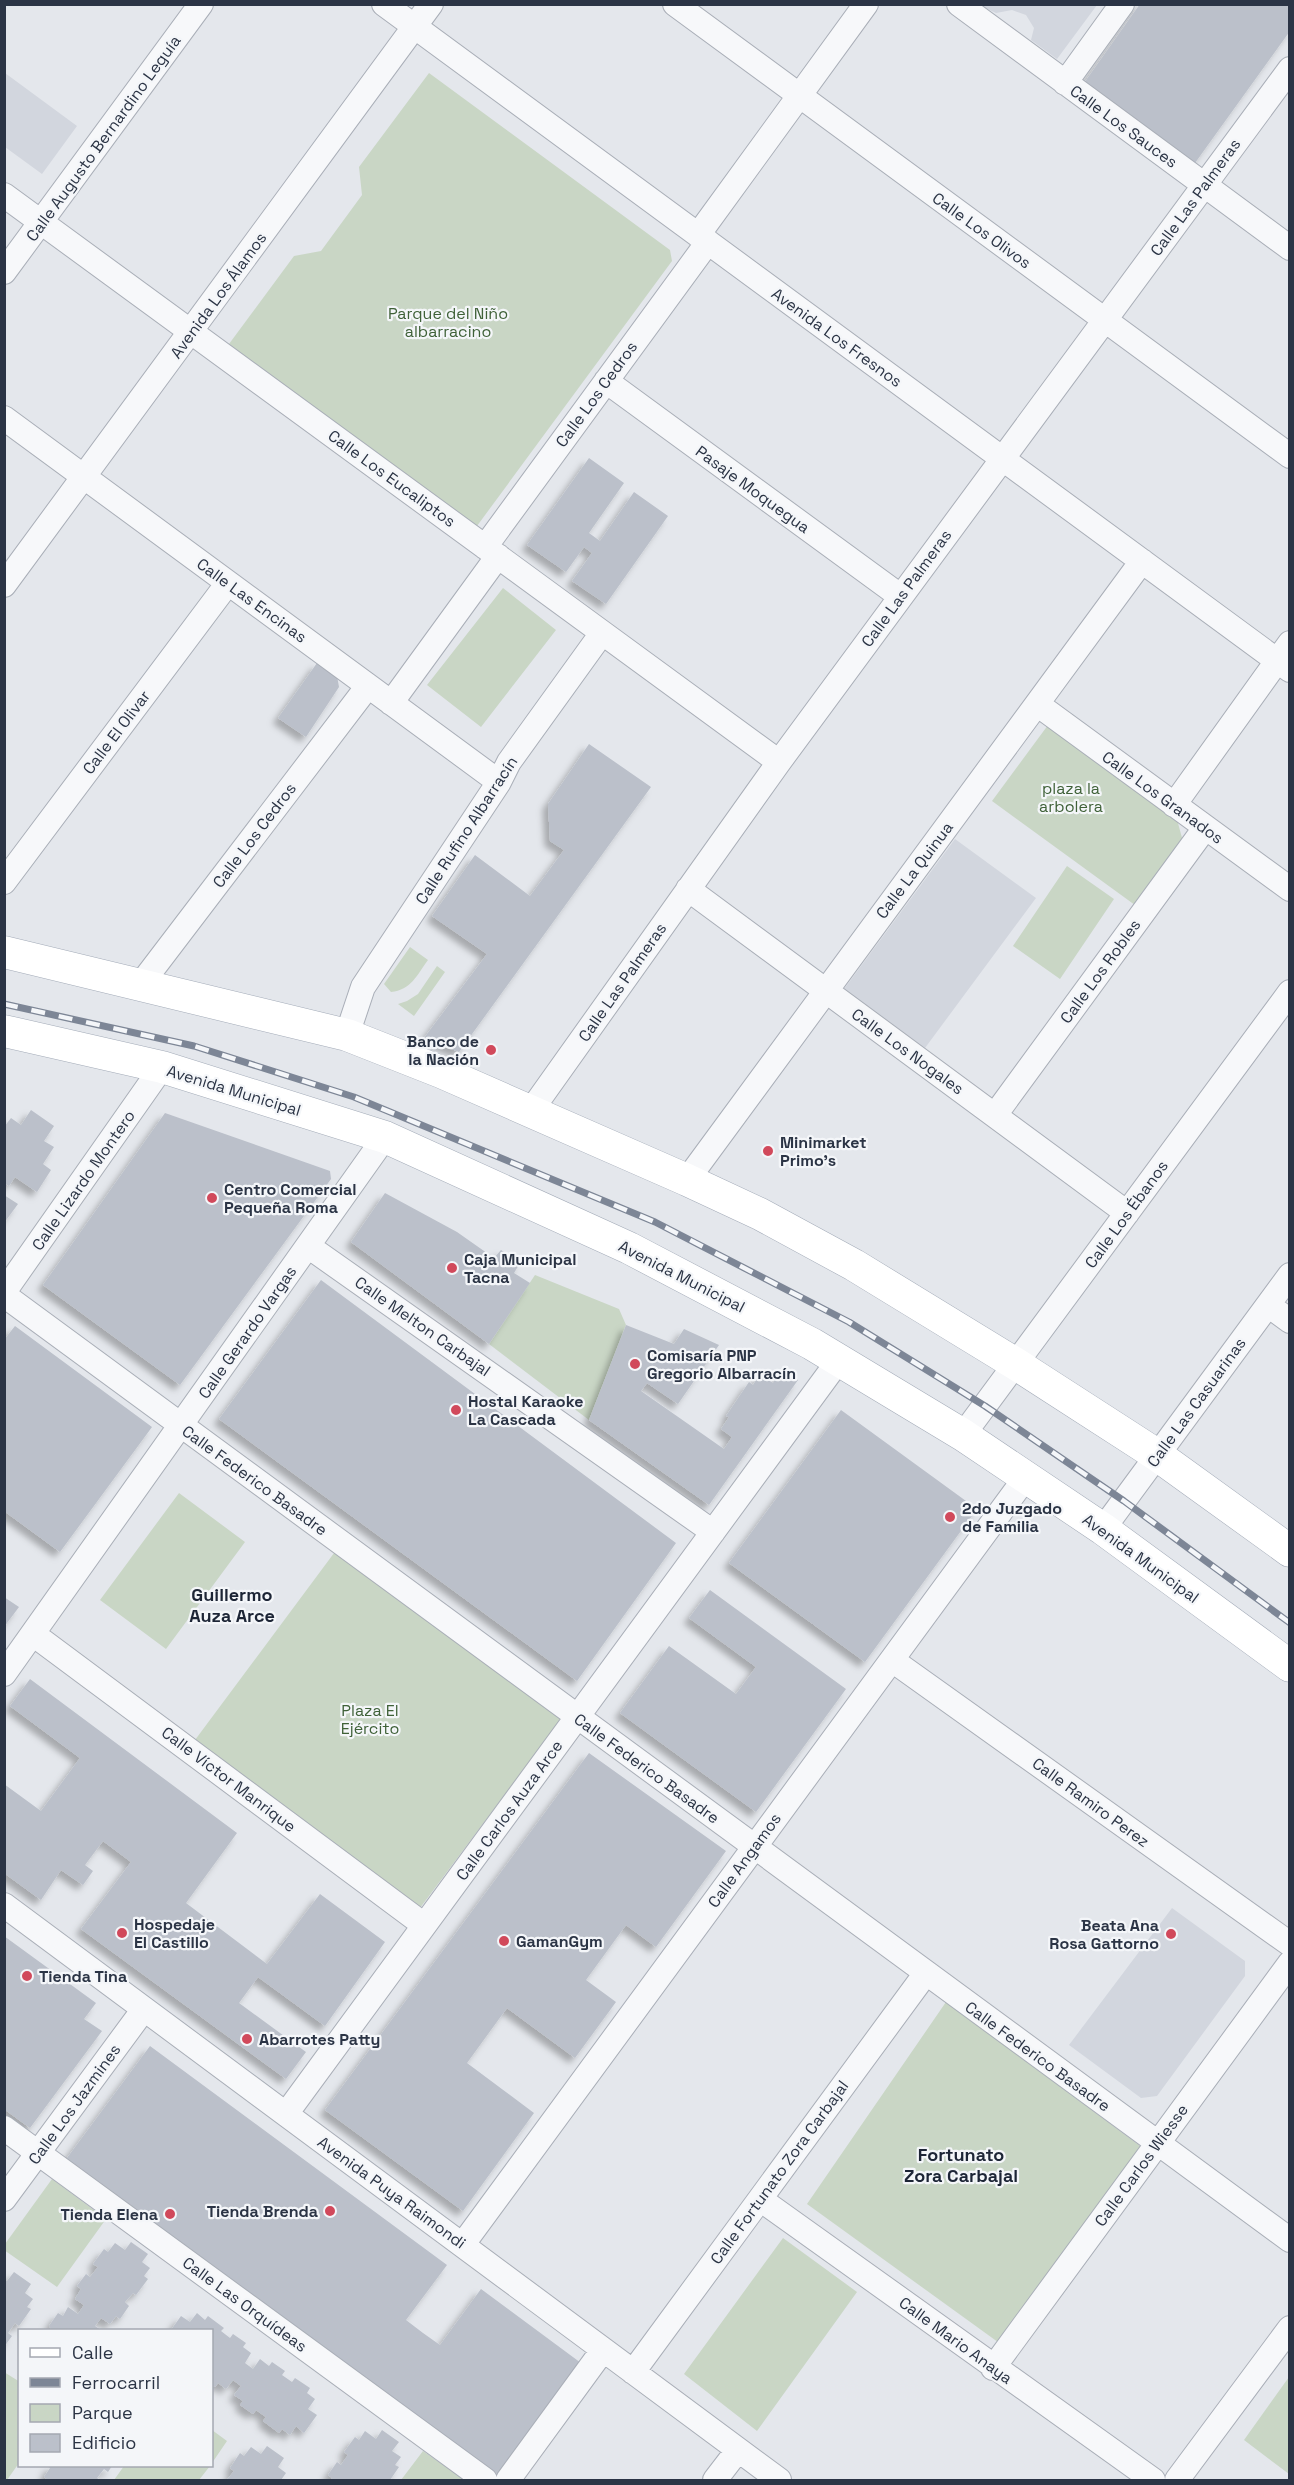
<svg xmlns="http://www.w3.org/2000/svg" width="1294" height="2485" font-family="'Space Grotesk',sans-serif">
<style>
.built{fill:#d2d6de}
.green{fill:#c9d6c5}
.building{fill:#bbc0ca;filter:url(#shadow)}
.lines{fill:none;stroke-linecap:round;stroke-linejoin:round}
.minor-casing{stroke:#a9aeb7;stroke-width:26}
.major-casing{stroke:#a3abb8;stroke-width:33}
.minor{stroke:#f7f8fa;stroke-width:24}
.major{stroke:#fff;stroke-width:32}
.rail-casing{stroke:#7d8696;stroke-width:7}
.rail{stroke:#f4f6f9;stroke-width:4.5;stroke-dasharray:14;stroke-linecap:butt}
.poi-dot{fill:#d1495b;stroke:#f4f6f9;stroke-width:2}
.labels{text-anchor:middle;stroke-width:4.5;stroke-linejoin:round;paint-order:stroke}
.street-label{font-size:16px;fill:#2b3445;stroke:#f4f6f9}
.park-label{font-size:16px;fill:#3f6138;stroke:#f4f6f9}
.poi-label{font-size:16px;font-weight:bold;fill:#2b3445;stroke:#f4f6f9;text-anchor:start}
.neighbourhood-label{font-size:18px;font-weight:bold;fill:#1d2536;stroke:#f4f6f9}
</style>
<defs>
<filter id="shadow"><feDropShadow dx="-5.5" dy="5.5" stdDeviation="3" flood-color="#0004"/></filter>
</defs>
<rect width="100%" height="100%" fill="#e4e7ec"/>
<path class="built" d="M979 5H1097L1057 59 1031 40 1034 28 1026 15 1012 10 996 13Z
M5 73 77 126 42 174 5 147Z
M955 839 1036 898 925 1048 844 989Z
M1172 1908 1245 1961V1976L1157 2096 1141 2098 1069 2045Z"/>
<path class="green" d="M429 73 670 250 672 261 477 526 470 527 229 344 294 256 321 251 362 195 359 167Z
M503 588 556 630 481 727 427 685Z
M1051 721 1176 816 1184 845 1139 908 992 801Z
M1067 866 1114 899 1060 979 1013 946Z
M410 947 428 960C417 975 411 990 391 992L384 984Z
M437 966 445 972 414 1016 398 1004 407 1001 418 994Z
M535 1275 619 1309 626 1325 589 1420 489 1344Z
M179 1493 245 1542 166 1649 100 1600Z
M340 1545 565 1714 420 1908 195 1740Z
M946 2002 1143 2148 1002 2345 807 2204Z
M52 2179 106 2219 57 2287 4 2250 5 2244Z
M783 2238 857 2292 757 2431 684 2374Z
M4 2372 20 2382 19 2463 7 2480H4Z
M1289 2377V2474L1244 2440Z
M212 2430 227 2441 212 2463Z
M423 2451 465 2480H401Z
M124 2466H210L199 2480H114Z"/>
<path class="building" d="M1140 4H1290V31L1195 163 1082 86Z
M589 458 624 483 589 533 600 541 634 492 668 516 606 604 572 581 592 553 584 547 566 572 527 545Z
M317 663 337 676 339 687 306 737 278 718Z
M589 744 651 787 459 1052 424 1038 487 954 432 916 475 855 530 896 564 850 550 841 548 804Z
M31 1110 54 1126 44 1141 54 1147 43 1164 51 1170 37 1192 15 1177 9 1186 4 1183V1127L11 1118 21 1125Z
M165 1113 330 1171 331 1179 180 1385 43 1285Z
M385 1193 457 1232 494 1258 501 1250 520 1263 514 1273 530 1283 489 1344 351 1242Z
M4 1195 18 1204 4 1223Z
M321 1280 676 1543 577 1681 219 1419Z
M626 1325 674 1344 684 1329 719 1345 678 1404 647 1383 641 1391 724 1449 732 1437 721 1429 729 1417 726 1416 749 1382 753 1385 760 1374 773 1383 780 1372 798 1380 709 1505 589 1420Z
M15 1326 152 1427 60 1552 4 1511V1340Z
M841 1410 977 1509 865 1662 729 1563Z
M710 1590 846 1689 756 1812 620 1713 669 1646 736 1694 756 1667 689 1618Z
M4 1597 19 1607 4 1627Z
M30 1679 237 1833 186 1903 267 1964 320 1894 385 1942 325 2026 258 1977 239 2003 306 2052 286 2079 81 1929 131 1862 103 1841 85 1865 93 1871 83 1885 61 1870 41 1900 4 1873V1784L41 1811 80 1758 10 1706Z
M589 1753 726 1851 656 1947 626 1925 586 1980 616 2002 575 2058 507 2008 467 2063 534 2113 463 2211 325 2110Z
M4 1936 96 2003 84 2019 102 2031 30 2128 4 2109Z
M150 2046 447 2265 406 2320 423 2333 440 2345 481 2289 581 2363 499 2475 67 2158Z
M131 2242 148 2254 142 2262 150 2268 144 2276 148 2279 136 2295 133 2293 125 2302 129 2306 120 2319 116 2316 110 2324 101 2318 95 2326 101 2330H52L49 2326 58 2313 63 2316 68 2307 78 2314 84 2305 75 2299 81 2289 77 2286 86 2274 90 2277 98 2267 93 2264 104 2249 108 2252 115 2243 125 2250Z
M14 2272 31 2284 25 2293 33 2299 27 2307 31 2309 19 2326 15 2323 8 2333 12 2336 4 2347V2279L7 2281Z
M197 2313 205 2320 208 2316 224 2328 221 2331 230 2338 233 2334 246 2343 243 2347 251 2353 245 2363 253 2369 260 2359 269 2366 272 2362 285 2371 282 2375 292 2382 295 2378 310 2388 307 2393 315 2399 308 2409 317 2415 304 2433 296 2426 290 2435 282 2429 279 2433 263 2421 266 2417 256 2410 253 2414 240 2405 243 2401 234 2395 241 2386 233 2380 226 2389 218 2383 215 2387 212 2385V2330H171L181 2316 190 2322Z
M382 2430 399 2442 392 2451 401 2457 395 2465 399 2467 390 2480H330L332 2478 328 2475 337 2462 341 2465 348 2455 344 2452 355 2437 359 2440 365 2431 376 2439Z
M267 2446 284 2458 278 2467 286 2473 281 2480H227L234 2471 230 2468 240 2453 244 2456 251 2447 261 2454Z
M46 2466H112L108 2472 104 2469 97 2478 100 2480H48L44 2477 50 2468Z"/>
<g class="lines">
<defs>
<path id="minor" d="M384 4 1290 670
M675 4 1290 456
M959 4 1290 248
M1065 83 1122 4
M4 195 779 762
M698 235 866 4
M4 272 201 4
M606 381 900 596
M4 418 499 782
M485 547 708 242
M4 585 431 4
M391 703 498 556
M1037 704 1290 889
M1174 805 1290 643
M4 882 228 583
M688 889 1127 1213
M141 984 368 686
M347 1035 363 987 499 782 509 762 602 633
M530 1112 779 762 1290 69
M995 1115 1205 828
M687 1180 1142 561
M308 1246 713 1532
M4 1292 162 1067
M4 1295 1290 2240
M1268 1305 1290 1321
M963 1435 1290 992
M1103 1529 1290 1275
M33 1634 424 1925
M892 1660 1290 1944
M4 1674 385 1137
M4 1905 779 2480
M286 2114 839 1360
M4 2128 485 2480
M4 2199 144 2009
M760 2199 1153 2480
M463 2244 1026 1477
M993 2368 1290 1963
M633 2372 926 1973
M508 2480 603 2350
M715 2480 738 2450
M1177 2480 1290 2328"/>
<path id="major" d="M4 952 347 1035 441 1072 687 1180 760 1214 854 1265 1016 1364 1157 1455 1290 1551
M4 1031 162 1067 385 1137 629 1248 812 1344 963 1435 1103 1529 1290 1666"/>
</defs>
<use href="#minor" class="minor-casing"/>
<use href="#major" class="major-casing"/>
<use href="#minor" class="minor"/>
<use href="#major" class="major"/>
<defs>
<path id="rail" d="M4 1004 194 1046 354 1097 655 1222 849 1322 985 1406 1124 1501 1290 1623"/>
</defs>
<use href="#rail" class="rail-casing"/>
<use href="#rail" class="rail"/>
</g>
<g class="poi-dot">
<circle cx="491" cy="1050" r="6"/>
<circle cx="768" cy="1151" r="6"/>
<circle cx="212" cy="1198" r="6"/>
<circle cx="452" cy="1268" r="6"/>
<circle cx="635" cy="1364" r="6"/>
<circle cx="456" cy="1410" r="6"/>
<circle cx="950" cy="1517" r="6"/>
<circle cx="122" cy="1933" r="6"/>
<circle cx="1171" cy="1934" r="6"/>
<circle cx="504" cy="1941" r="6"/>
<circle cx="27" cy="1976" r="6"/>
<circle cx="247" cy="2039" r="6"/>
<circle cx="330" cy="2211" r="6"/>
<circle cx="170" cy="2214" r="6"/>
</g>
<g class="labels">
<g class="street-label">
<text transform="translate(1124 126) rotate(36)" y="6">Calle Los Sauces</text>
<text transform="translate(103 138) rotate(-54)" y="6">Calle Augusto Bernardino Leguía</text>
<text transform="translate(1195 197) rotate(-54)" y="6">Calle Las Palmeras</text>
<text transform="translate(982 230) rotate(36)" y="6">Calle Los Olivos</text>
<text transform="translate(218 295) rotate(-54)" y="6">Avenida Los Álamos</text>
<text transform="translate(837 337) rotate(36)" y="6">Avenida Los Fresnos</text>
<text transform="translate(596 394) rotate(-54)" y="6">Calle Los Cedros</text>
<text transform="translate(392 478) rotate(36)" y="6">Calle Los Eucaliptos</text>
<text transform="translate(753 489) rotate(36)" y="6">Pasaje Moquegua</text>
<text transform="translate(906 588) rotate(-54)" y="6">Calle Las Palmeras</text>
<text transform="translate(252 600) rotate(36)" y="6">Calle Las Encinas</text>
<text transform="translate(116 732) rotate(-53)" y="6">Calle El Olivar</text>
<text transform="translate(1163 797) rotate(36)" y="6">Calle Los Granados</text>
<text transform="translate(466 830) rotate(-57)" y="6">Calle Rufino Albarracín</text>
<text transform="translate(254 835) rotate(-53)" y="6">Calle Los Cedros</text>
<text transform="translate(914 870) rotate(-53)" y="6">Calle La Quinua</text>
<text transform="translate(1100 971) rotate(-54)" y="6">Calle Los Robles</text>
<text transform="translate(622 982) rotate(-55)" y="6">Calle Las Palmeras</text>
<text transform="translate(908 1051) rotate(36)" y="6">Calle Los Nogales</text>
<text transform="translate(234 1090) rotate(17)" y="6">Avenida Municipal</text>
<text transform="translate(83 1180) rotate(-55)" y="6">Calle Lizardo Montero</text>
<text transform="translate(1126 1214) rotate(-54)" y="6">Calle Los Ébanos</text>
<text transform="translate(682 1276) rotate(27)" y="6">Avenida Municipal</text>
<text transform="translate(423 1326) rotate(35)" y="6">Calle Melton Carbajal</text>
<text transform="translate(247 1332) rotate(-55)" y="6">Calle Gerardo Vargas</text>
<text transform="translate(1196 1402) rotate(-54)" y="6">Calle Las Casuarinas</text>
<text transform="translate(255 1480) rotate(36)" y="6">Calle Federico Basadre</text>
<text transform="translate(1141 1558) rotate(36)" y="6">Avenida Municipal</text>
<text transform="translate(647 1768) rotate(36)" y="6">Calle Federico Basadre</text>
<text transform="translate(229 1779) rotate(37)" y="6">Calle Víctor Manrique</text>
<text transform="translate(1091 1802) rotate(36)" y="6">Calle Ramiro Perez</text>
<text transform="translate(509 1810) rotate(-54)" y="6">Calle Carlos Auza Arce</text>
<text transform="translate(744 1860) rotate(-54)" y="6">Calle Angamos</text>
<text transform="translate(1038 2056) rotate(36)" y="6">Calle Federico Basadre</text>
<text transform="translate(74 2104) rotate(-54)" y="6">Calle Los Jazmines</text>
<text transform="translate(1141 2165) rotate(-54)" y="6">Calle Carlos Wiesse</text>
<text transform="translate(779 2172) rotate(-54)" y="6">Calle Fortunato Zora Carbajal</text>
<text transform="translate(392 2192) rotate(36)" y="6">Avenida Puya Raimondi</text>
<text transform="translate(245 2304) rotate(36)" y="6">Calle Las Orquídeas</text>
<text transform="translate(956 2340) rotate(36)" y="6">Calle Mario Anaya</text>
</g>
<g class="park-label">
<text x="448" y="319">Parque del Niño<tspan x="448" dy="18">albarracino</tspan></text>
<text x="1071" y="794">plaza la<tspan x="1071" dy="18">arbolera</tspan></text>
<text x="370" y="1716">Plaza El<tspan x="370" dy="18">Ejército</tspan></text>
</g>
<g class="poi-label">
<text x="479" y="1047" text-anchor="end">Banco de<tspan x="479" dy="18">la Nación</tspan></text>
<text x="780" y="1148">Minimarket<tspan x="780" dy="18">Primo's</tspan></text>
<text x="224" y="1195">Centro Comercial<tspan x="224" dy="18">Pequeña Roma</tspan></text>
<text x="464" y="1265">Caja Municipal<tspan x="464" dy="18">Tacna</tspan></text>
<text x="647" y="1361">Comisaría PNP<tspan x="647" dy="18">Gregorio Albarracín</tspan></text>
<text x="468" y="1407">Hostal Karaoke<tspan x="468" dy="18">La Cascada</tspan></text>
<text x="962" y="1514">2do Juzgado<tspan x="962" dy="18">de Familia</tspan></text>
<text x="134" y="1930">Hospedaje<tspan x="134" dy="18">El Castillo</tspan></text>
<text x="1159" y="1931" text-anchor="end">Beata Ana<tspan x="1159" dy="18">Rosa Gattorno</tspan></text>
<text x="516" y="1947">GamanGym</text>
<text x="39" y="1982">Tienda Tina</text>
<text x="259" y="2045">Abarrotes Patty</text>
<text x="318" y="2217" text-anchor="end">Tienda Brenda</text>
<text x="158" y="2220" text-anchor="end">Tienda Elena</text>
</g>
<g class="neighbourhood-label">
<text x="232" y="1601">Guillermo<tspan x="232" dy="21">Auza Arce</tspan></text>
<text x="961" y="2161">Fortunato<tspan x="961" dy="21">Zora Carbajal</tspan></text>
</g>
</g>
<rect width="1294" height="2485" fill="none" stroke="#2b3445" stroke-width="12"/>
<rect x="18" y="2329" width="195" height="138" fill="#f4f6f9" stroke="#a4a8b1" stroke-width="1.5"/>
<rect x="30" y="2348" width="30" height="9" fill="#ffffff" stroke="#a4a8b1" stroke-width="1.5"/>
<text x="72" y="2359" font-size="18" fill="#2b3445">Calle</text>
<rect x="30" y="2378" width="30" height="9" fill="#7d8696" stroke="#a4a8b1" stroke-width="1.5"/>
<text x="72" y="2389" font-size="18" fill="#2b3445">Ferrocarril</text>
<rect x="30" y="2404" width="30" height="18" fill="#c9d6c5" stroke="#a4a8b1" stroke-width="1.5"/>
<text x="72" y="2419" font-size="18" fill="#2b3445">Parque</text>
<rect x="30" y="2434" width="30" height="18" fill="#bbc0ca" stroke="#a4a8b1" stroke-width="1.5"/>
<text x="72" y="2449" font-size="18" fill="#2b3445">Edificio</text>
</svg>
